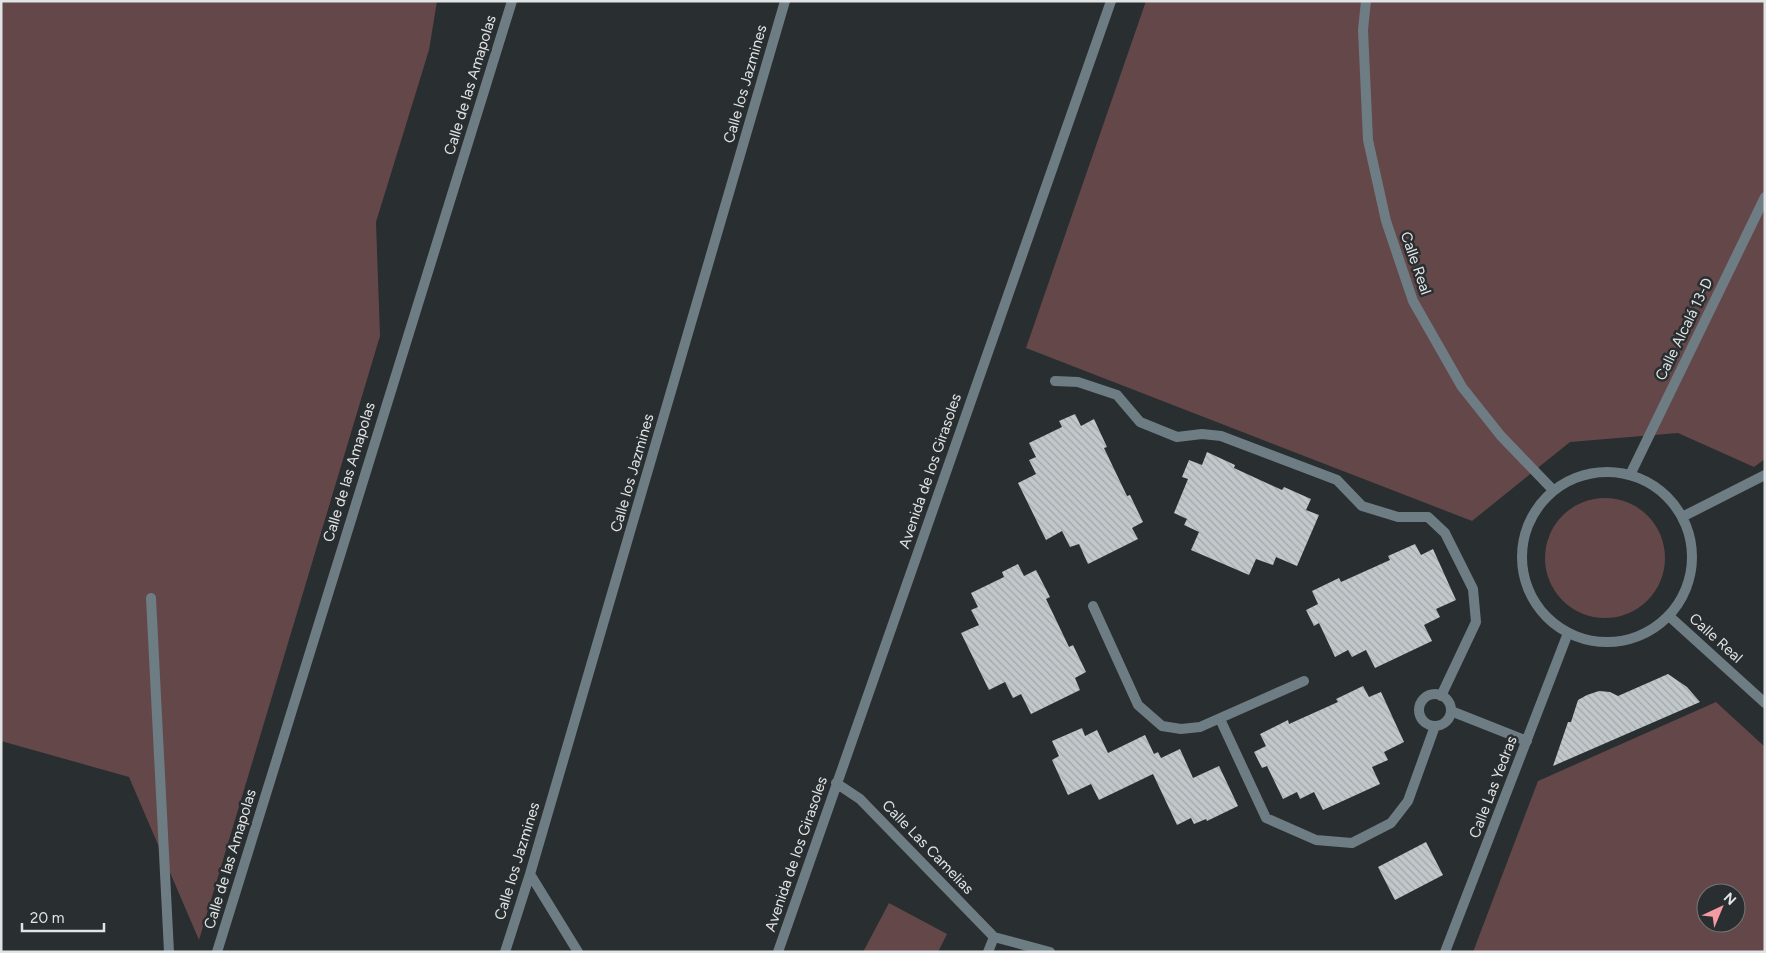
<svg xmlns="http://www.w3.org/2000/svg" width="1766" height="953" font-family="Figtree,sans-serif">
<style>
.green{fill:#644749;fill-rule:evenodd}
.building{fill:url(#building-back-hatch)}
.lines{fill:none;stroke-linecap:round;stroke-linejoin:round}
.minor{stroke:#6e7c84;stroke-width:10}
.labels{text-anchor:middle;stroke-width:5;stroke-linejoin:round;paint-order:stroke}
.street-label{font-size:15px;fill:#e1e4e5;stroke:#292e30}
</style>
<defs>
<pattern id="building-back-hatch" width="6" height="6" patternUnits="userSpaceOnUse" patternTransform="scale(1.25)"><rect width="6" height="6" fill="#c1c7ca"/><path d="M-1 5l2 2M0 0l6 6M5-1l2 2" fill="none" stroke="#a2a6a9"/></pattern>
</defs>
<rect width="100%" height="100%" fill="#292e30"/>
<path class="green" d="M1 1H437L429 50 376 222 380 336 199 940 129 777 1 741Z
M1146 1H1765V459L1754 467 1678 433 1570 442 1472 521 1026 348Z
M1545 558a60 60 0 1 1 120 0a60 60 0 1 1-120 0Z
M1716 702 1765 747V952H1473L1538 781ZM1706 893H1736V923H1706Z
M889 903 947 934 938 952H863Z"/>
<path class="building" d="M1075 414 1081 426 1094 419 1107 447 1104 448 1127 496 1130 495 1143 522 1132 528 1138 539 1088 564 1079 544 1070 547 1062 531 1046 540 1018 483 1036 474 1029 460 1036 457 1029 443 1062 427 1059 421Z
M1207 452 1235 465 1234 468 1282 490 1284 487 1311 499 1306 510 1319 515 1297 566 1276 557 1273 565 1256 559 1249 575 1191 550 1199 532 1184 525 1187 519 1174 513 1188 479 1182 477 1189 460 1202 465Z
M1415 544 1421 555 1433 549 1456 600 1436 609 1440 617 1424 625 1432 641 1375 668 1366 650 1352 657 1348 650 1335 657 1319 623 1314 626 1306 610 1318 604 1312 591 1339 578 1341 582 1390 560 1388 556Z
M1018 564 1024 576 1036 570 1050 597 1046 599 1069 647 1073 645 1086 672 1075 678 1080 690 1031 714 1021 694 1013 698 1005 682 989 690 961 633 979 625 971 610 978 607 971 593 1004 577 1002 572Z
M1668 674 1687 687 1700 702 1553 766 1568 722H1571L1578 700 1587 695 1599 691 1610 692 1618 696Z
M1363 686 1369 697 1381 692 1404 742 1384 752 1388 760 1372 767 1380 784 1323 810 1314 792 1300 799 1297 792 1283 799 1267 766 1262 768 1254 752 1266 746 1260 734 1288 720 1289 724 1338 702 1336 699Z
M1082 728 1085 736 1097 730 1108 753 1145 735 1154 754 1158 752 1161 758 1180 749 1193 778 1219 766 1238 806 1207 821 1206 819 1194 824 1191 818 1177 825 1153 774 1099 800 1091 784 1068 795 1052 760 1059 756 1052 741Z
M1426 842 1443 875 1395 900 1378 867Z"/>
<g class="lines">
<path class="minor" d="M1366 1 1363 30 1368 140 1386 221 1413 301 1462 387 1501 436 1553 490
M1055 381 1078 382 1117 395 1140 422 1177 437 1202 434 1221 436 1337 480 1362 506 1398 517H1428L1445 533 1473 589 1476 622 1441 696
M1522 557a85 85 0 1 1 170 0a85 85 0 1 1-170 0Z
M1630 475 1765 197
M1682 517 1765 475
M151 598 169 952
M1093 606 1138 705 1162 726 1181 729 1200 727 1304 681
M1669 616 1765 703
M1419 710a16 16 0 1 1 32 0a16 16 0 1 1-32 0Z
M1451 711 1527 741
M1220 719 1266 818 1316 840 1352 843 1391 823 1408 801 1435 726
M836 783 860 799 994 937 1050 952
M530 874 578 952
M217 952 512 1
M505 952 530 874 785 1
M778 952 1111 1
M988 952 994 937
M1445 952 1568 633"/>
</g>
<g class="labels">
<g class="street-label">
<text transform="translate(745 84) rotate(-74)" y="5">Calle los Jazmines</text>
<text transform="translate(470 85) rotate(-73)" y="5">Calle de las Amapolas</text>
<text transform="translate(1416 263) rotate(71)" y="5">Calle Real</text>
<text transform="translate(1684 329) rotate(-64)" y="5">Calle Alcalá 13-D</text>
<text transform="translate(930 471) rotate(-71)" y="5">Avenida de los Girasoles</text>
<text transform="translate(349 472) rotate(-73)" y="5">Calle de las Amapolas</text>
<text transform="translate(632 473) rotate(-74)" y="5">Calle los Jazmines</text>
<text transform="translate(1716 638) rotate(42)" y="5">Calle Real</text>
<text transform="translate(1493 787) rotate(-69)" y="5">Calle Las Yedras</text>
<text transform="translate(928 847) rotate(46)" y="5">Calle Las Camelias</text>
<text transform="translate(796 854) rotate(-71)" y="5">Avenida de los Girasoles</text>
<text transform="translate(230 859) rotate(-73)" y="5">Calle de las Amapolas</text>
<text transform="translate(517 861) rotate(-73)" y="5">Calle los Jazmines</text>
</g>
</g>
<rect width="1766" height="953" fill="none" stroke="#e1e4e5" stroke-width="5"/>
<g transform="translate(1721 908) rotate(44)"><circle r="24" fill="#292e30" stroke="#737778"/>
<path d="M0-4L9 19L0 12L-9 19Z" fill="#f49aa3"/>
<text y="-8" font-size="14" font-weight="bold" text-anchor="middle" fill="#e1e4e5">N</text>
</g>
<path d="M22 923v8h82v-8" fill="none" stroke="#e1e4e5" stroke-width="2.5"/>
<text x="30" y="923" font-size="15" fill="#e1e4e5" stroke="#292e30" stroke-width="4" paint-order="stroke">20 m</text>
</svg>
